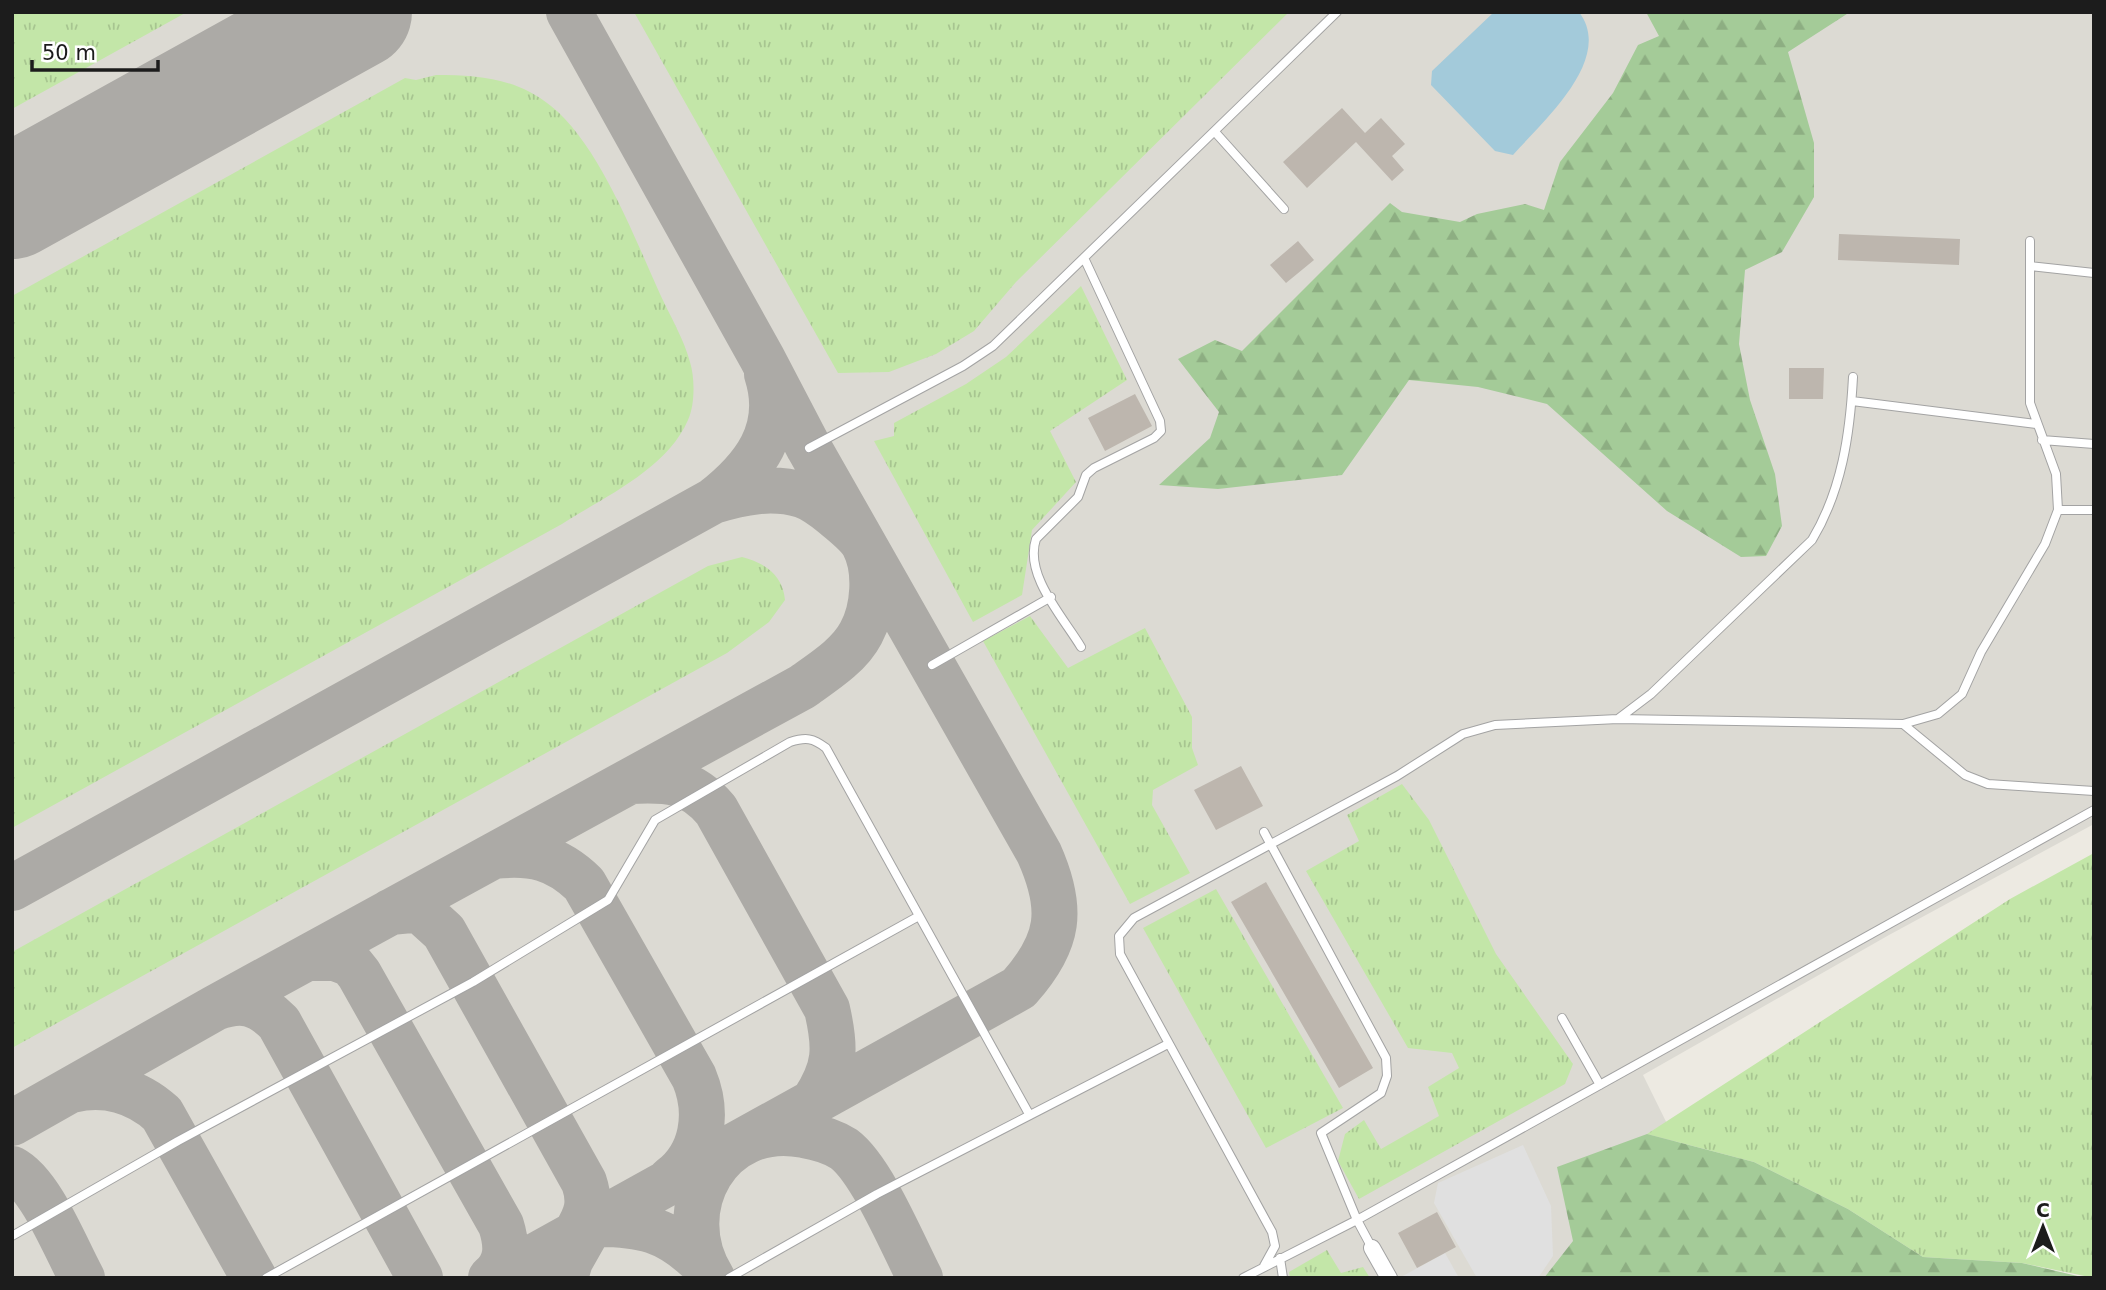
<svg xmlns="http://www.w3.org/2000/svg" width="2106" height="1290" font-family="'DejaVu Sans',sans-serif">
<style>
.airport{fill:#dcdad3}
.grass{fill:url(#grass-tufts)}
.forest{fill:url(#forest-firs)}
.parking{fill:#e0e0e0}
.water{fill:#a3cada}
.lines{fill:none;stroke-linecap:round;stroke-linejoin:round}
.taxiway{stroke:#acaaa6;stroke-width:46}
.runway{stroke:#acaaa6;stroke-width:114}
.building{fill:#bdb6ae}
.service-casing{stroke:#a3a3a3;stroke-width:10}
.minor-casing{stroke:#a3a3a3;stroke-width:18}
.service{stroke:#fff;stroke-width:8}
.minor{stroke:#fff;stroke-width:16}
</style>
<defs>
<pattern id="grass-tufts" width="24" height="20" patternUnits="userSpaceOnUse" patternTransform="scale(1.75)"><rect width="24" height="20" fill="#c3e6a8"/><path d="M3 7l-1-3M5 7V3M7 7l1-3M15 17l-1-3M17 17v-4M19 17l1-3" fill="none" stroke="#a7c590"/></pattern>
<pattern id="forest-firs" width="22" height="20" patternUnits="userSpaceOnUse" patternTransform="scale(1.75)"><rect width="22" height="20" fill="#a4cb98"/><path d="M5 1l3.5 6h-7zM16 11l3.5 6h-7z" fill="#8dae82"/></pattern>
</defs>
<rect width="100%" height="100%" fill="#edeae2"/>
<path class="airport" d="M12 12H2094V824L1889 935 1643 1075 1684 1158 1561 1278H12Z"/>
<path class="grass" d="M12 12H187L12 109Z
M634 12H1289L1016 282 974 331 936 354 889 372 838 373Z
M436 75C479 75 516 78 551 106 599 144 635 239 660 294 670 316 684 339 690 362 695 378 695 405 688 420 667 469 604 497 562 524L12 828V296L405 78 416 80Z
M1081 286 1127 380 1050 431 1076 482 1032 530 1022 595 973 622 874 441 894 436V423L966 384 1006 357Z
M742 557C766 563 783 576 785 600L769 622 727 653 12 1048V952L708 566Z
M1030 616 1068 668 1145 628 1192 717V748L1198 765 1153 790 1152 805 1190 873 1130 904 983 641Z
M1402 784 1429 820 1496 954 1573 1064 1565 1084 1359 1199 1338 1161 1345 1134 1364 1120 1381 1149 1439 1116 1428 1087 1459 1068 1452 1053 1408 1048 1306 871 1359 841 1347 815Z
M2094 853V1278L2022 1263 1923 1257 1848 1209 1754 1162 1647 1134 2010 899Z
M1216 889 1343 1108 1266 1148 1143 928Z
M1327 1250 1341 1273 1363 1267 1370 1278H1290L1289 1272Z"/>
<path class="forest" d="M1646 12H1850L1788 52 1814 143V197L1782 252 1745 270 1739 344 1750 400 1775 474 1782 526 1766 556 1741 557 1667 511 1547 404 1478 387 1409 380 1342 475 1218 489 1159 485 1210 438 1219 412 1178 359 1215 340 1242 351 1390 203 1402 212 1460 222 1477 214 1525 204 1544 210 1560 162 1613 93 1638 45 1659 36Z
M1647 1134 1754 1162 1848 1209 1923 1257 2022 1263 2086 1278H1544L1573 1241 1557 1167Z"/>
<path class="parking" d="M1523 1145 1551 1206 1553 1256 1538 1278H1477L1434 1203 1438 1183Z
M1445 1253 1459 1278 1401 1277Z"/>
<path class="water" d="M1494 12H1579C1615 59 1542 122 1513 155L1495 151 1431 85 1432 71Z"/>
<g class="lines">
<path class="taxiway" d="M630 781C668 779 691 780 716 810L827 1009C836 1048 836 1067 814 1101
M494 856C532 852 556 857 584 884L694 1077C709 1113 703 1155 671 1179
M12 888 713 501
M390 912 411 910 422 912 444 932 584 1182C591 1203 587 1215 576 1233
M308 958H335L351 964 359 974 501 1225C507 1244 509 1263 491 1278
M215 1008C242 998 258 1002 279 1023L420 1278
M72 1090C105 1082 137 1091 162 1114L254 1278
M12 1123 215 1008 802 687C823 672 849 656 861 633 874 609 877 570 864 545 858 534 843 523 834 515 824 507 814 499 802 495 772 486 742 492 713 501 754 469 785 430 767 374
M12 1169C41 1184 66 1249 82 1278
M496 1278 1019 988C1060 942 1064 909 1039 853L809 448 762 358 569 12
M565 1278 570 1261 591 1224C641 1223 669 1229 705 1266
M712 1278C669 1209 719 1118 804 1135 816 1137 833 1142 844 1149 872 1170 903 1245 920 1278"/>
<path class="runway" d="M12 202 355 12"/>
</g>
<path class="building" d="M1342 108 1365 133 1381 118 1405 144 1392 156 1404 170 1392 181 1356 142 1307 188 1283 162Z
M1839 234 1960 239 1959 265 1838 260Z
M1298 241 1314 260 1286 283 1270 265Z
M1789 368H1824L1823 399H1789Z
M1135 394 1152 426 1105 451 1088 418Z
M1241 766 1263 806 1216 830 1194 790Z
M1266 882 1373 1068 1339 1088 1231 902Z
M1437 1212 1456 1247 1417 1268 1398 1233Z"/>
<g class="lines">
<defs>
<path id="service" d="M1215 132 1284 209
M2030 266 2094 273
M1852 401 2036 424
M2042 440 2094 444
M809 448 963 366 993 346 1337 12
M2058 510H2094
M1081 647C1063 617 1024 575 1036 539L1078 497 1086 475 1094 468 1154 438 1161 431 1160 421 1085 260
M932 665 1051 597
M1618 719 1651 694 1812 540C1842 490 1850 434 1853 377
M1903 724 1938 714 1962 694 1981 652 2045 544 2058 510 2056 474 2030 403V241
M1264 832 1386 1058 1387 1076 1381 1093 1321 1133 1357 1220 1372 1248
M1562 1018 1600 1085
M12 1236 178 1141 473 982 608 900 655 820 790 742C806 737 813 738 826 748L1029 1114
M1280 1258 1283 1278
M1264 1266 1275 1246 1272 1232 1120 954 1119 936 1134 918 1397 776 1463 734 1495 725 1618 719 1903 724 1965 775 1988 784 2094 791
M266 1278 919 916
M729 1278 877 1194 1168 1044
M1243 1278 1357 1220 2094 810"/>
<path id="minor" d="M1372 1248 1389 1278"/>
</defs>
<use href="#service" class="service-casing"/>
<use href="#minor" class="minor-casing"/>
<use href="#service" class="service"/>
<use href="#minor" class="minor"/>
</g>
<rect width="2106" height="1290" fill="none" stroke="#1c1c1c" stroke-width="28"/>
<g transform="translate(2043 1227)" stroke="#ffffff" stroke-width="5" paint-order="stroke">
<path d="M0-5L12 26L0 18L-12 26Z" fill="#1c1c1c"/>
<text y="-10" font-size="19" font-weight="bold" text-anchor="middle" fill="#1c1c1c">С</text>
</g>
<path d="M32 60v10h126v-10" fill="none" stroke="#1c1c1c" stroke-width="3.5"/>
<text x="42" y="60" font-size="21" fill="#1c1c1c" stroke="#ffffff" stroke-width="5" paint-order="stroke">50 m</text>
</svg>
